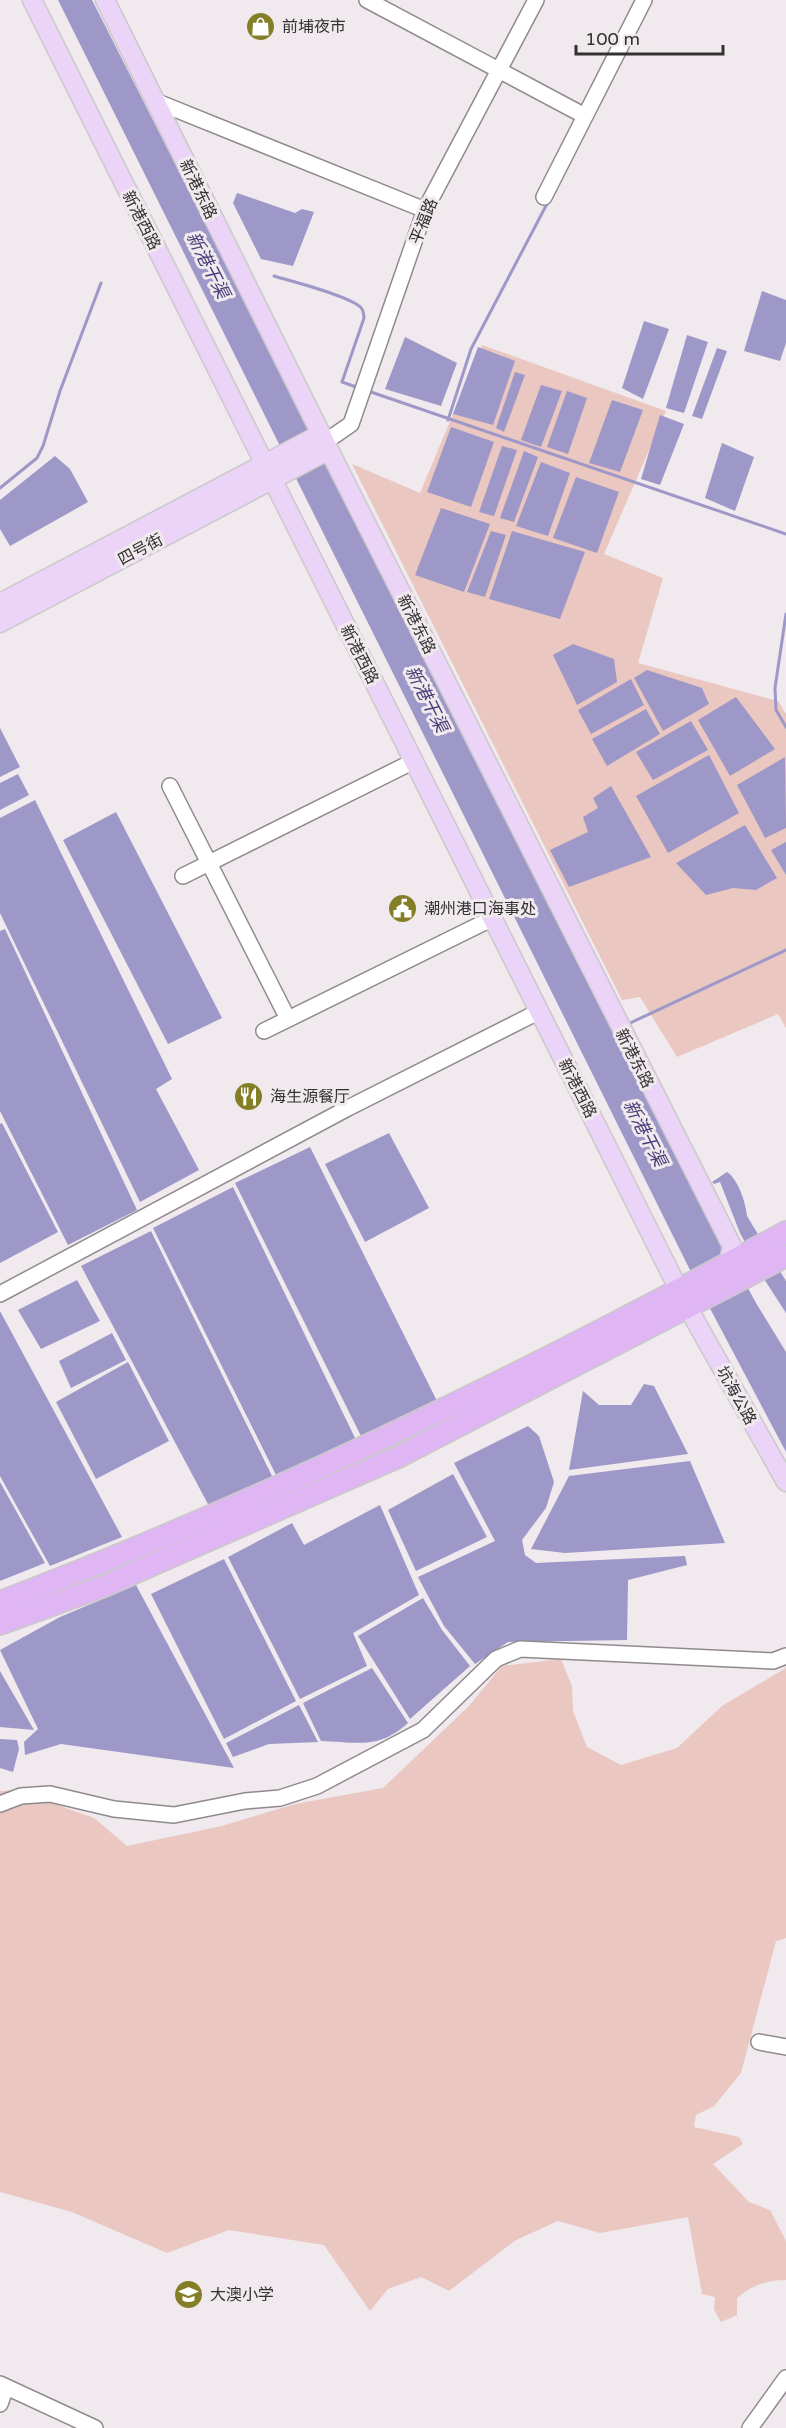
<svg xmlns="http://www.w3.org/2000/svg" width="786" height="2428" font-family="'Varela Round','Noto Sans SC',sans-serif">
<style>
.green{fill:#eac7c0}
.water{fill:#9d98c7}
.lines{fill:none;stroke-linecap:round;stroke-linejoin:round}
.stream{stroke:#9d98c7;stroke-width:3}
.minor-casing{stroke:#908a8e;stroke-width:18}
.major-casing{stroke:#cac9ca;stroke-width:21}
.highway-casing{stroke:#cac9ca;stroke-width:24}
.minor{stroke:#fff;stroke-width:15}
.major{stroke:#ecd3f8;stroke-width:18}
.highway{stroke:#dfb6f3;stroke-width:21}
.labels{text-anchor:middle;stroke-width:6;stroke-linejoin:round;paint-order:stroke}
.poi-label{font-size:16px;fill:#333132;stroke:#f0e9ed;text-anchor:start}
.street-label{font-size:16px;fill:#333132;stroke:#f0e9ed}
.water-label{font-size:18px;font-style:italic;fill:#473d78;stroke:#f0e9ed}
</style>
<rect width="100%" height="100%" fill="#f0e9ed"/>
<path class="green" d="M482 345 666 411 604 554 663 578 638 663 778 701 786 714V1028L778 1014 677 1057 640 997 622 1000 352 464 420 493Z
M561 1659 572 1686 573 1711 587 1747 621 1765 677 1748 722 1706 786 1668V1938L776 1941 741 2073 714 2106 696 2115 694 2127 739 2137 743 2144 713 2164 749 2202 770 2210 786 2241V2280C766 2280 753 2285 737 2298V2315L721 2322 714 2309 715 2297 702 2294 688 2217 600 2233 558 2221 516 2240 449 2291 421 2277 388 2289 370 2311 324 2245 229 2230 167 2253 72 2212 0 2192V1791L15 1790 94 1818 127 1846 222 1826 295 1804 383 1788 469 1706 502 1666Z"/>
<path class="water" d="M58 0H92L703 1205 756 1303 786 1352V1452L695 1280Z
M237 193 295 213 302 209 314 212 293 266 261 259 233 203Z
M762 291 786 300V343L780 361 744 351Z
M644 321 669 329 643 399 622 388Z
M687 335 708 342 684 413 666 408Z
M405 337 457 363 441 406 385 389Z
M478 347 515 361 493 425 453 414Z
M717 348 727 351 702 419 692 416Z
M515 372 525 375 504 432 496 428Z
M541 385 562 391 541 447 521 440Z
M567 391 587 398 568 454 547 447Z
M612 400 643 410 620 472 589 463Z
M660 415 684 424 660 485 641 479Z
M451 427 494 442 471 507 427 492Z
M722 443 754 457 735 511 705 498Z
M502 446 517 450 494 516 479 512Z
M524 451 538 457 514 522 500 518Z
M55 456 70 469 88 502 10 546 0 529V500Z
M541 462 570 473 548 536 516 526Z
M576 477 619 492 597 553 553 538Z
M441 508 490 524 464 592 415 575Z
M491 531 506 535 485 597 467 592Z
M512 531 585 552 560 619 489 599Z
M573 644 614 659 617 682 577 705 553 655Z
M647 670 702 688 709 704 663 731 634 678Z
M631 679 644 705 591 734 578 710Z
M736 697 775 749 730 776 698 720Z
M646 709 660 734 607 766 592 739Z
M691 721 708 750 653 780 636 752Z
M0 728 20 767 0 777Z
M709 755 739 813 668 853 636 796Z
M785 757 786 828 765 838 737 785Z
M18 774 29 795 0 810V783Z
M611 786 651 857 569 887 550 850 588 832 583 817 598 808 593 798Z
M35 800 172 1079 156 1089 199 1170 140 1202 0 913V818Z
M116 812 222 1018 168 1044 63 840Z
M745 825 777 878 756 890 733 888 706 895 676 863Z
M786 842V875L771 850Z
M5 929 137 1210 68 1245 0 1111V931Z
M2 1123 58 1232 0 1263V1124Z
M389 1133 429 1208 365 1242 325 1164Z
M310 1147 438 1403 363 1440 235 1183Z
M727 1172C738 1179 746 1203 747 1216L786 1281V1313L766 1282 740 1233 720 1182 714 1184 712 1182Z
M233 1187 357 1442 277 1477 153 1228Z
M151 1231 273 1478 209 1506 81 1266Z
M77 1280 100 1321 41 1349 18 1310Z
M0 1311 122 1537 50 1566 0 1476Z
M112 1333 126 1360 71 1388 59 1361Z
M128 1362 169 1441 96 1479 56 1402Z
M644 1384 654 1386 688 1454 569 1470 583 1391 599 1405H631Z
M528 1426 539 1436 554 1482 546 1508 522 1540 525 1555 536 1563 685 1556 687 1565 628 1580 627 1640 508 1642 475 1664 444 1626 418 1577 495 1541 454 1463Z
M690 1461 725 1543 565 1553 531 1549 569 1476Z
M453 1474 487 1537 416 1571 388 1510Z
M0 1482 45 1563 0 1581Z
M380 1505 419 1595 353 1633 367 1666 300 1699 228 1557 292 1523 304 1545Z
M224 1559 296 1701 224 1739 151 1594Z
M136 1585 234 1768 61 1744 25 1755 24 1742 38 1729 0 1650 60 1617Z
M423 1598 442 1630 470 1666 410 1719 358 1636Z
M372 1668 408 1723C378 1750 358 1742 321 1741L303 1703Z
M0 1671 34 1730 0 1727Z
M299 1705 318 1742 269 1744 233 1757 226 1743Z
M0 1739 17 1740 19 1749 13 1772 0 1768Z"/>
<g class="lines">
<path class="stream" d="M274 276C290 281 355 297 362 309 363 310 364 316 364 318L342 382 359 388
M368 391 786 534
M448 420 471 349 549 200
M0 488 37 458 43 446 60 391 101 283
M786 614 775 688 776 710 786 727
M628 1024 786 950"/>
<defs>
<path id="minor" d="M367 0 585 116
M155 101 425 210
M544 197 644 0
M325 442 351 424 425 210 536 0
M170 786 288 1019
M183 876 406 765
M264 1031 485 922
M0 1294 348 1108 530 1016
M0 1804 21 1796 50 1794 114 1809 174 1815 245 1801 280 1798 317 1786 423 1730 496 1659 520 1649 773 1661 786 1656
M759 2042 786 2047
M0 2384 95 2428
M0 2404 6 2387
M750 2428 786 2378"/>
<path id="major" d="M32 0 688 1308 786 1482
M105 0 325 442 732 1246 729 1262
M0 603 321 434
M0 623 329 450"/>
<path id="highway" d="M0 1602C271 1499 532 1371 786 1232
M0 1624 104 1586 398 1457 786 1256"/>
</defs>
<use href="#minor" class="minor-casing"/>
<use href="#major" class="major-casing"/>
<use href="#highway" class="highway-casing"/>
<use href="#minor" class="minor"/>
<use href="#major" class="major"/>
<use href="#highway" class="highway"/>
</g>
<defs>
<symbol id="shop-disc" viewBox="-11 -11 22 22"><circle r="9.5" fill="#847f27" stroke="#f0e9ed"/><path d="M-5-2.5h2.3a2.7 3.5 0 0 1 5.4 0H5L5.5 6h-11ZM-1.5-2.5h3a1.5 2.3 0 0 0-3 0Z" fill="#fff"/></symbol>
<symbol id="civic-disc" viewBox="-11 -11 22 22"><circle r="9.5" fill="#847f27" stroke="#f0e9ed"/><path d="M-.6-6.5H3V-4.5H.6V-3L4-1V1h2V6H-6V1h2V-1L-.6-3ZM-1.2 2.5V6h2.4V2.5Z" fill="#fff"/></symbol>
<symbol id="restaurant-disc" viewBox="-11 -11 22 22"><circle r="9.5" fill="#847f27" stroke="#f0e9ed"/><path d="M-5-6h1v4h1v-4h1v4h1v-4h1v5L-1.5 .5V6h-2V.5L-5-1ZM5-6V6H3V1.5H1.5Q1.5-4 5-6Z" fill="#fff"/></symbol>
<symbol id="school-disc" viewBox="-11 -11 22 22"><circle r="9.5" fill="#847f27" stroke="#f0e9ed"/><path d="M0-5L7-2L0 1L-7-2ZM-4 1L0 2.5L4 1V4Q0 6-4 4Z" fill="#fff"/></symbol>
</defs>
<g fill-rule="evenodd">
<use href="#shop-disc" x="244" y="10" width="33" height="33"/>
<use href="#civic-disc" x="386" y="892" width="33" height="33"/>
<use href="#restaurant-disc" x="232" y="1080" width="33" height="33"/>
<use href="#school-disc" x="172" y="2278" width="33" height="33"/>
</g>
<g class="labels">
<g class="poi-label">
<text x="282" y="32">前埔夜市</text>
<text x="424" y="914">潮州港口海事处</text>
<text x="270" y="1102">海生源餐厅</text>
<text x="210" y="2300">大澳小学</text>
</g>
<g class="street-label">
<text transform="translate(199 189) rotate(64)" y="6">新港东路</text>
<text transform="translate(142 220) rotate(63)" y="6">新港西路</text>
<text transform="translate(423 221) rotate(-68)" y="6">平福路</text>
<text transform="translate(140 549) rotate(-28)" y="6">四号街</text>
<text transform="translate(417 624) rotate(63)" y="6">新港东路</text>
<text transform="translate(360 654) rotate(63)" y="6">新港西路</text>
<text transform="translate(635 1058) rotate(63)" y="6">新港东路</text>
<text transform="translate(578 1088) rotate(63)" y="6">新港西路</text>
<text transform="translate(737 1395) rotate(61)" y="6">坑海公路</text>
</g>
<g class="water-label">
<text transform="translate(208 265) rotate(63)" y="6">新港干渠</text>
<text transform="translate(427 699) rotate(63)" y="6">新港干渠</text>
<text transform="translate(645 1133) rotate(63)" y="6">新港干渠</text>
</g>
</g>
<path d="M576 45v9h147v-9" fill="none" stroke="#333132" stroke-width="3"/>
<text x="585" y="45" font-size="18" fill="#333132" stroke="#f0e9ed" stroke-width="4.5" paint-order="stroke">100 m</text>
</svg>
